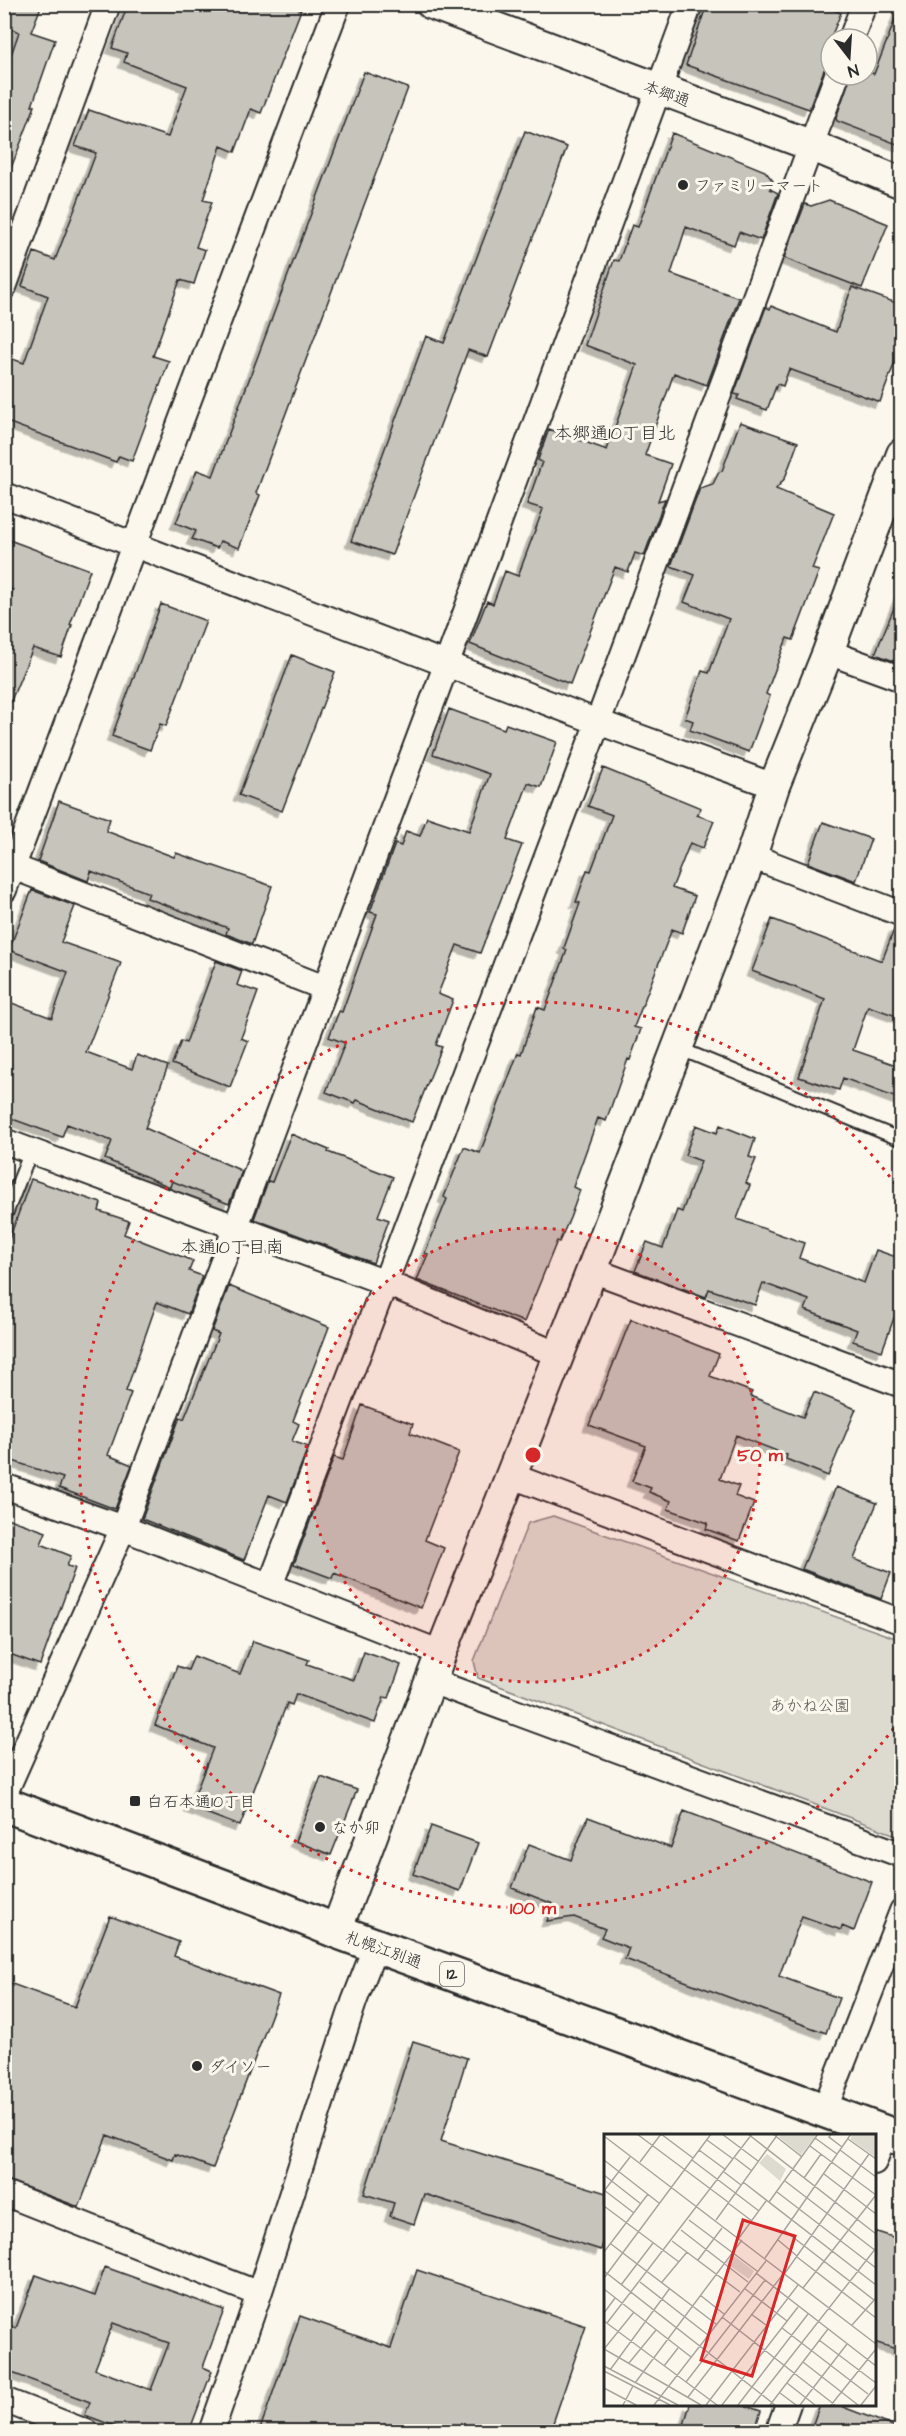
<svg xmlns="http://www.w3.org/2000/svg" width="906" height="2436" font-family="'Architects Daughter','Klee One',sans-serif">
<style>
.green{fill:#dddad0;stroke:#84827e;stroke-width:1.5}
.building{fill:#c7c4bc;stroke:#2b2b2b;stroke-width:1.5;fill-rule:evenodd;filter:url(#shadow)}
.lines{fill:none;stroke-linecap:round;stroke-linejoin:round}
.service-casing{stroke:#2b2b2b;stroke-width:16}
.minor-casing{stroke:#2b2b2b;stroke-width:28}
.tertiary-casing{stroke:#2b2b2b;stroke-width:34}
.trunk-casing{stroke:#2b2b2b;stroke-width:38}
.service{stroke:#fbf7ec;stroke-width:12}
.minor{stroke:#fbf7ec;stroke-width:24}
.tertiary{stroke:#fbf7ec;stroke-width:30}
.trunk{stroke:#fbf7ec;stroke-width:33}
.ring{fill:none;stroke:#d62828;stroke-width:3;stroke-dasharray:3 6}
.poi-dot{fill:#2b2b2b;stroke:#fbf7ec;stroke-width:2}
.labels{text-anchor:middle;stroke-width:6;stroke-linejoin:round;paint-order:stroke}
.shield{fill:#fbf7ec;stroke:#696865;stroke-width:1.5}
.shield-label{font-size:15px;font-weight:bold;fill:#2b2b2b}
.street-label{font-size:16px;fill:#2b2b2b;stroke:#fbf7ec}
.poi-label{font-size:16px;fill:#2b2b2b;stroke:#fbf7ec;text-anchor:start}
.park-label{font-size:16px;fill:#585754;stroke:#fbf7ec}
.neighbourhood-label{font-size:18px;fill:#2b2b2b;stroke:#fbf7ec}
.inset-road{fill:none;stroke:#a8a59f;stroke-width:1.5}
.view{fill:#d62828;fill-opacity:0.15;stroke:#d62828;stroke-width:3}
.inset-edge{fill:none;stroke:#2b2b2b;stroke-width:3}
.centre{fill:#d62828;stroke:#fbf7ec;stroke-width:3}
.ring-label{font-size:18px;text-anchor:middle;font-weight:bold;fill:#d62828;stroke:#fbf7ec;stroke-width:6;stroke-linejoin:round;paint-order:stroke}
</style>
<defs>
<filter id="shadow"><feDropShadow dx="-5.5" dy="5.5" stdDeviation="0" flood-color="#0004"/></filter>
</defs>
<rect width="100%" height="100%" fill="#fbf7ec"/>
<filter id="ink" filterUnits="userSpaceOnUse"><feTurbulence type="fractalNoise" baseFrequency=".0167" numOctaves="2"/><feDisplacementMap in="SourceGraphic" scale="12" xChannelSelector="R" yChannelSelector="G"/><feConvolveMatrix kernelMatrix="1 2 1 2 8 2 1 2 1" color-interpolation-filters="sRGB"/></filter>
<g filter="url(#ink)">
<path class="green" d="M553 1516 901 1640V1837L478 1678 474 1661 528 1523Z"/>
<path class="building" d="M4 4H42L31 32 55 40 32 106H35L6 181 4 180V75L19 32 4 26Z
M128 4H285L301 10 261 113 251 109 235 152 221 146 203 200 212 202 196 247 205 250 194 284 180 280 153 356 169 361 132 461 119 456 116 462 4 421V356L24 363 48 296 22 286 34 252 55 260 78 201 96 153 75 146 89 110 168 137 187 86 124 62 127 53 112 48Z
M707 4H819L841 13 824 54 831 57V63L824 70 809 109 686 65Z
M900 7H902V146L837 121 836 118 851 75H867V71L874 74Z
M364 72 408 88 256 493 260 495 239 548 220 541 217 548 192 539 196 531 176 523 197 470 213 476Z
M525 131 567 147 488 357 468 350 392 555 351 541 426 336 444 343Z
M672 133 765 171 773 181 770 189 778 193 761 240 739 232 734 245 686 227 671 274 739 298 707 385 674 373 645 455 671 464 658 501 665 499 644 556 635 553 628 572 615 567 570 684 470 644 487 601 493 604 505 571 518 576 543 509 527 504 542 462 538 460 549 429 607 450 637 365 585 345 614 260 619 261 632 225 638 227Z
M829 200 888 224 862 288 784 258 805 204 811 206Z
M852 287 902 305V343L880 402 789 369 783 386 777 384 767 410 737 399 739 395 734 394 766 307 770 309 771 306 836 332Z
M740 422 798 442 785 478 776 489 834 513 812 569 819 571 793 640 787 638 766 694 770 696 749 752 690 730 693 721 685 718 702 671 709 673 729 619 684 602 695 575 671 566 700 488 713 484 719 472 722 471Z
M4 538 90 570 70 625H72L61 657 33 648 5 715V615L13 590 4 587Z
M901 591H902V664L875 654Z
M161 604 206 621 166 726 160 724 150 750 112 736Z
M292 655 335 672 282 811 239 795Z
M449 709 504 729 506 724 557 742 541 787 528 783 507 840 522 845 480 953 457 945 438 994 453 1000 436 1045 442 1047 412 1122 357 1100 355 1103 326 1092 345 1043 329 1037 339 1011 342 1012 377 914 370 912 395 844 401 846 406 831 420 836 427 817 469 831 490 774 433 754Z
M603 768 701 808 697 815 714 821 703 848 690 843 672 888 695 896 682 933 672 929 634 1027 641 1029 630 1060 628 1059 606 1121 598 1118 573 1187 580 1190 570 1218 559 1242 557 1241 524 1322 417 1280 428 1254 425 1253 447 1199 444 1197 464 1147 480 1153 518 1053 521 1054 537 1007 545 1010 567 950 564 948 580 903 576 902 587 870 591 871 612 815 588 806Z
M59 801 110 819 106 831 174 857 176 853 272 886 252 944 226 934 228 928 147 898 149 893 91 871 88 881 38 861Z
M823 822 871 839 856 881 808 863Z
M32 890 75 906 61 942 121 963 86 1052 132 1069 137 1055 168 1066 145 1128 242 1171 229 1204 172 1181 170 1187 105 1159 112 1141 67 1124 62 1137 4 1116V1000L52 1018 68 972 9 950Z
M772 919 882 961 895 927 902 928V1018L868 1006 853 1050 902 1067V1100L843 1078 839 1090 799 1077 825 999 752 971Z
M216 961 242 971 237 985 258 992 241 1038 248 1041 230 1087 172 1064 181 1041 186 1043Z
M696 1125 717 1133 720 1125 755 1139 749 1157 756 1159 746 1183 750 1185 737 1219 804 1243 799 1258 864 1283 876 1250 902 1259V1296L882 1351 853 1341 857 1330 805 1310 809 1300 763 1283 755 1305 709 1289 706 1297 635 1271 647 1242 663 1248 677 1210 682 1212 701 1161 685 1155Z
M291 1134 329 1150 328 1152 393 1177 378 1216 389 1220 373 1263 254 1219 268 1181 272 1182Z
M31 1179 101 1203 99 1211 129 1221 124 1234 193 1261 189 1271 202 1276 188 1314 157 1302 126 1391 131 1393 108 1455 132 1465 115 1509 59 1488 63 1478 4 1458V1253Z
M229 1286 329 1327 293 1421 299 1424 292 1441 308 1447 287 1502 269 1495 244 1560 142 1519 180 1417 184 1419 219 1334 212 1331Z
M631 1319 719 1354 710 1376 752 1392 750 1396 803 1417 814 1392 856 1409 828 1476 786 1459 787 1455 736 1435 720 1479 739 1486 735 1496 754 1503 739 1541 706 1529 708 1523 668 1509 671 1501 649 1492 651 1488 632 1481 646 1446 589 1425Z
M362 1405 413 1424 410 1433 459 1452 425 1540 444 1548 421 1608 334 1573 332 1578 294 1564 334 1457 343 1460Z
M836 1487 877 1503 854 1559 891 1573 881 1599 802 1569Z
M4 1517 46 1532 41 1544 71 1556 67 1566 75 1568 40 1665 4 1652Z
M253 1641 309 1660 307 1664 354 1680 364 1652 401 1665 389 1698 384 1697 375 1723 296 1694 292 1705 287 1703 240 1826 190 1807 213 1748 155 1725 177 1666 188 1670 194 1656 240 1674Z
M321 1777 357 1790 331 1855 295 1841Z
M684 1811 872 1882 854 1931 842 1926 841 1930 802 1916 779 1976 839 1998 826 2033 625 1959 629 1948 601 1937 605 1929 574 1917 547 1921 553 1904 512 1888 529 1844 571 1860 588 1817 671 1848Z
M431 1826 478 1843 460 1891 413 1874Z
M110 1916 179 1942 174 1956 279 1995 213 2168 175 2154 173 2160 107 2135 79 2207 4 2179V1981L75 2007Z
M413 2041 467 2058 441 2141 606 2193V2233L601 2250 424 2194 414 2224 390 2216 394 2203 364 2194Z
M874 2231 902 2240V2351L874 2342Z
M105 2267 224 2310 203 2367 212 2371 189 2432H130L85 2415 90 2402 4 2370V2324L16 2328 36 2275 95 2296ZM113 2323 169 2343 151 2390 95 2369Z
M417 2270 586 2326 550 2432H259L300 2316 391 2348Z
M690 2404H741L761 2411 754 2432H682Z
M820 2404H835L901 2429 900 2432H810Z"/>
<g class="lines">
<defs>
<path id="service" d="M678 1048 902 1140
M4 1219 31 1151"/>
<path id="minor" d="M851 39 864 4
M4 287 108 4
M4 495 598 722 774 786
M828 652 902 679
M751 856 902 914
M13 867 325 988
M4 890 338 4
M4 1141 386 1283 557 1354
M592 1270 902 1385
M512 1476 902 1622
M4 1486 123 1528 441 1653
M270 1586 598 722 837 75
M431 1681 902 1855
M4 1795 123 1528 447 663 690 4
M824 2111 902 1911
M874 2162 885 2133
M4 2193 259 2294
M4 2400 86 2432
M211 2432 259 2294 354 2002 376 1945
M778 2432 788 2404"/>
<path id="tertiary" d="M432 4 810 145 902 183
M336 1931 441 1653 592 1270 751 856 774 786 828 652 902 454"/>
<path id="trunk" d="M4 1804 272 1905 336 1931 902 2139"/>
</defs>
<use href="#service" class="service-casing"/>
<use href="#minor" class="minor-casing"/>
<use href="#tertiary" class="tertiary-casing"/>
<use href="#trunk" class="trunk-casing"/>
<use href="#service" class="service"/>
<use href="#minor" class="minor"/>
<use href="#tertiary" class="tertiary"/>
<use href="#trunk" class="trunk"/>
</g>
</g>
<circle cx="533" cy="1455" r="227" fill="#d62828" fill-opacity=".12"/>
<g class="ring">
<circle cx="533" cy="1455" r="227"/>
<path d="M899 1721A453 453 0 1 1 899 1189"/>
</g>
<g class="poi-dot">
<circle cx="683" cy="185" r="6"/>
<rect x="129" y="1795" width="12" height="12" rx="3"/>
<circle cx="320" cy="1827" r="6"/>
<circle cx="197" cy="2066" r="6"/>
</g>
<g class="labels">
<rect class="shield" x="440" y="1962" width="24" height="24" rx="4.5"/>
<g class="shield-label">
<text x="452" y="1979">12</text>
</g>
<g class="street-label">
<text transform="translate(667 93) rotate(20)" y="6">本郷通</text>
<text transform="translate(384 1949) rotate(20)" y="6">札幌江別通</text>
</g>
<g class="poi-label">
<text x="695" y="191">ファミリーマート</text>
<text x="147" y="1807">白石本通10丁目</text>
<text x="332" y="1833">なか卯</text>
<text x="209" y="2072">ダイソー</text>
</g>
<g class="park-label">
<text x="810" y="1711">あかね公園</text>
</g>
<g class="neighbourhood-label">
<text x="615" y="439">本郷通10丁目北</text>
<text x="232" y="1253">本通10丁目南</text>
</g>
</g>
<g transform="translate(604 2134)">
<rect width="272" height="272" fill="#fbf7ec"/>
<path d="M176 0H213L197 21 175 3ZM249 0H271V23L246 5ZM163 20 182 35 176 47 155 29ZM129 121 150 137 145 145 122 129Z" fill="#dddad0"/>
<path class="inset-road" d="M33 0 124 68M57 0 89 24M118 0 154 27M144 0 272 100M169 0 198 23M227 0 225 3 238 13M0 2 272 210M211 4 233 20M244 5 272 25M103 6 129 25M206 12 272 61M95 16 122 36M236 16 272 43M131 24 148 37M0 26 55 69M88 26 155 77M36 28 57 0M120 38 137 51M220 40 272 80M0 41 37 70M200 44 217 20M181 47 272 117M139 48 272 151M0 56 30 79M0 57 26 23M173 58 272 134M165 68 214 0M124 69 148 87M0 72 75 128M85 86 153 137M112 86 174 0M77 96 144 148M181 97 270 166M135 104 162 67M174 106 193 122M68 107 136 158M7 110 112 190M0 118 44 60M193 123 272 184M161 124 247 0M94 126 118 94M0 137 171 271M152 139 272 232M181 139 265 20M0 144 107 0M36 148 104 201M58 148 83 118M17 151 49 109M140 154 183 187M199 154 272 61M0 155 87 223M96 161 120 180M30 178 0 215 97 271M0 179 11 164M147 180 162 191M118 183 231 271M0 187 113 271M3 189 148 0M248 191 272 164M178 194 264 260M215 206 272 249M199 228 254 271M25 229 52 196M0 232 74 271M60 232 74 214M6 236 66 154M0 237 66 271M82 248 161 146M31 249 138 106M183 249 211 271M0 254 32 271M176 259 192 271M84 263 180 139M19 271 29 252M50 271 162 127M102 271 194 151M118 271 194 173M134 271 204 180M149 271 272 114M166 271 224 195M196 271 243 210M227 271 272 215M257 271 272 252"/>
<path class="view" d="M139 86 191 102 148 242 97 226Z"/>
<rect width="272" height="272" class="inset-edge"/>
</g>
<circle cx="533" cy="1455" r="9" class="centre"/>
<g class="ring-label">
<text x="760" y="1461">50 m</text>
<text x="533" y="1914">100 m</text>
</g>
<rect width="906" height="2436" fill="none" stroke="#fbf7ec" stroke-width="24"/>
<rect x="12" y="12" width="882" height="2412" fill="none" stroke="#2b2b2b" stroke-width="2" filter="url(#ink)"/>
<g transform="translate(849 57) rotate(163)"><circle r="28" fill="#fbf7ec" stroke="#a8a59f" stroke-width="1.5"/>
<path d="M0-4.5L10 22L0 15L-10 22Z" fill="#2b2b2b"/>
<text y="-9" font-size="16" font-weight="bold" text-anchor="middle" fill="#2b2b2b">N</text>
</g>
</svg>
